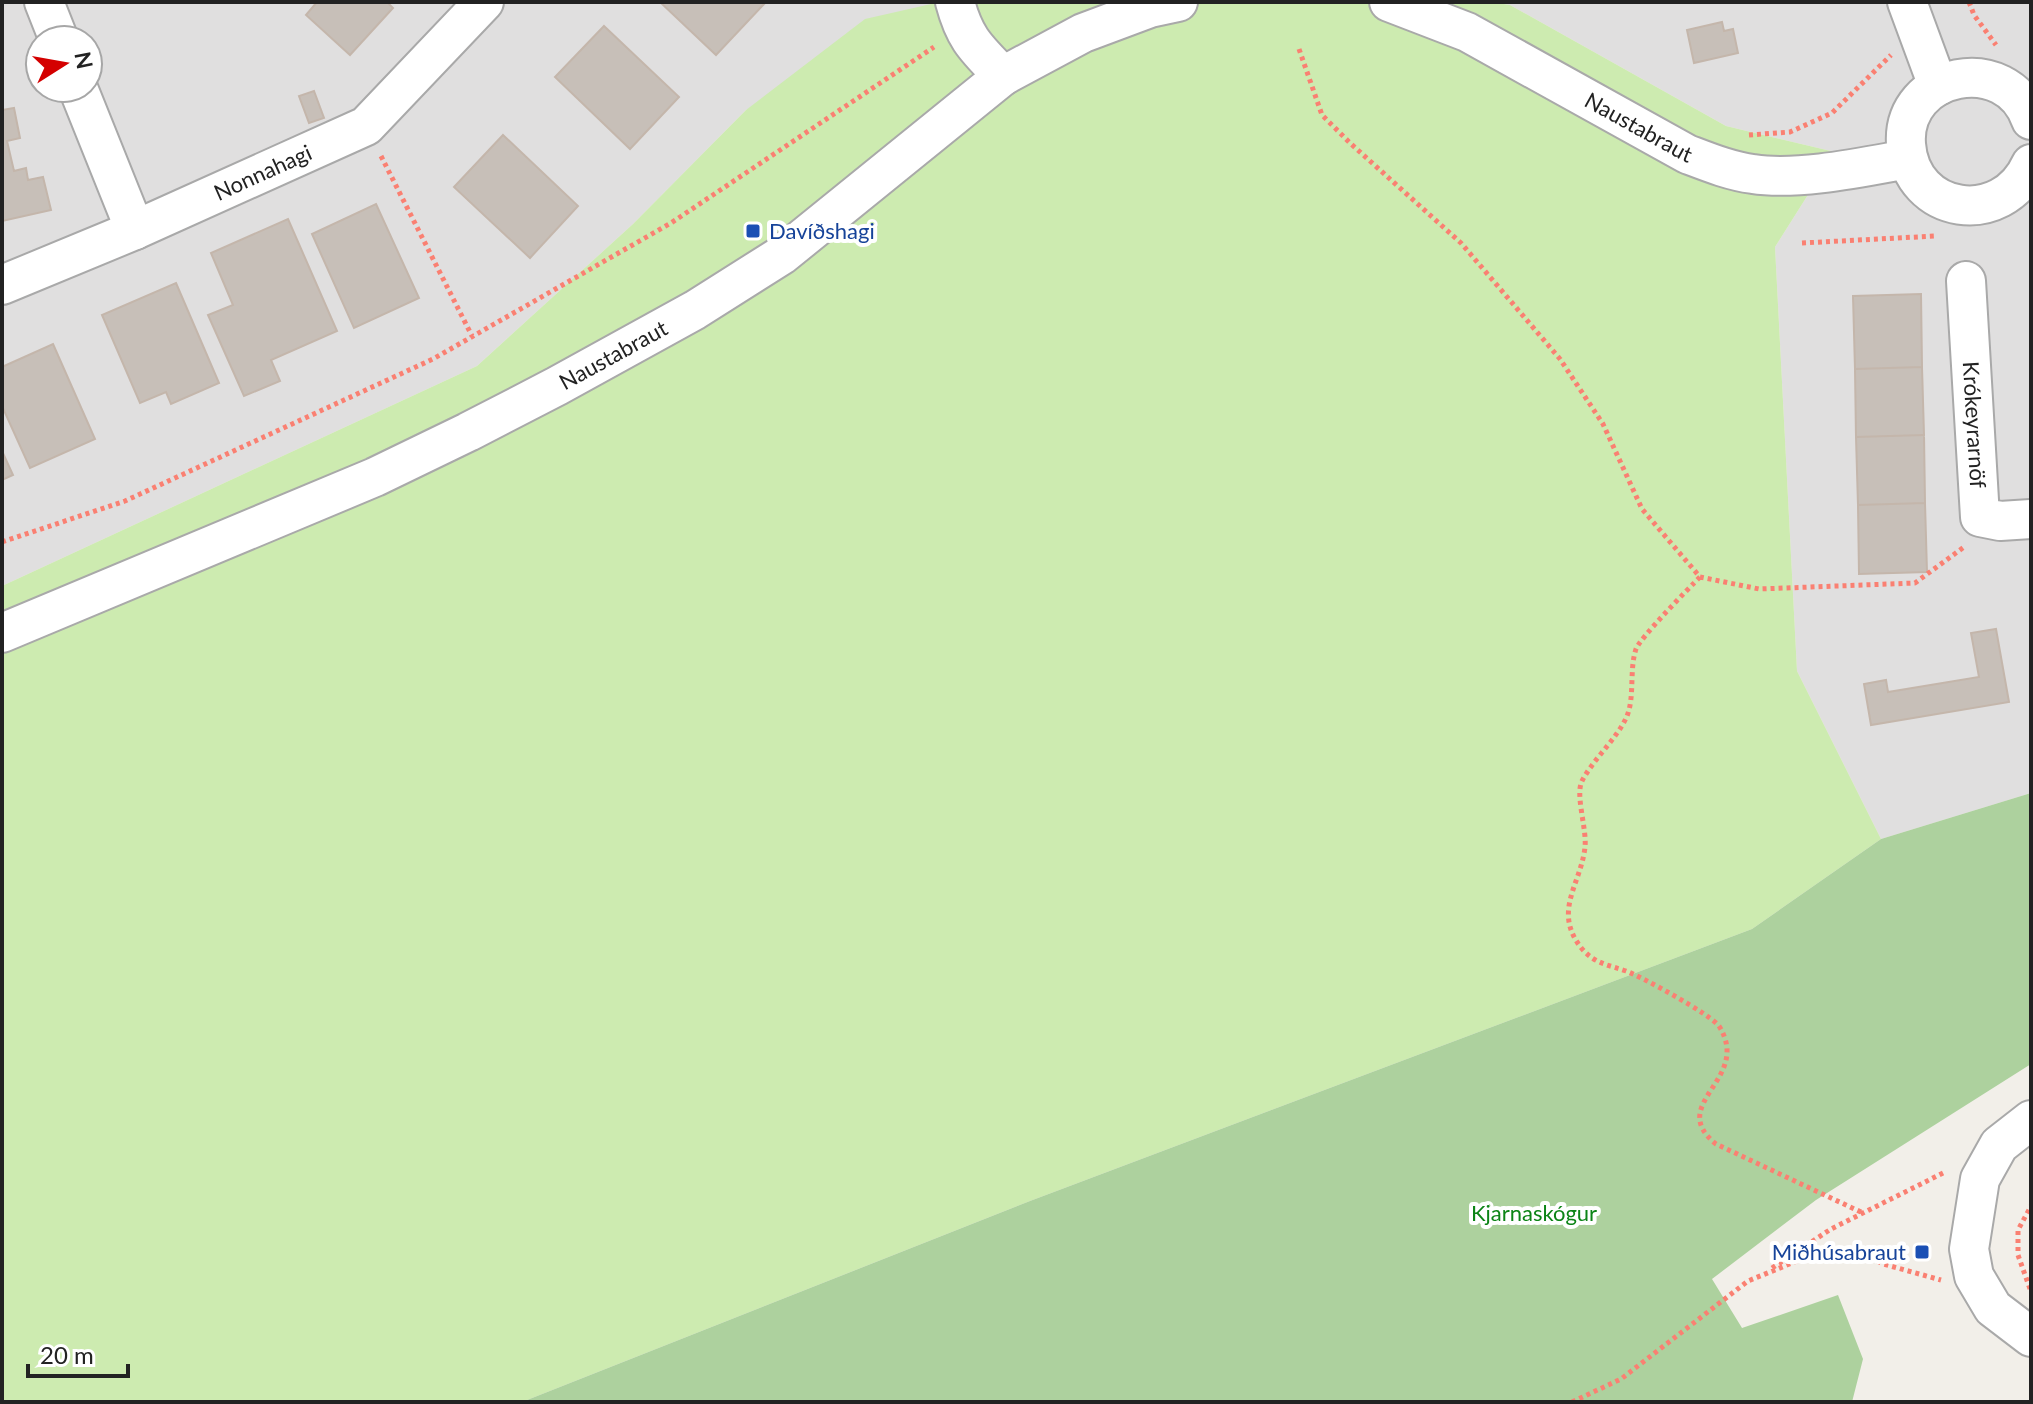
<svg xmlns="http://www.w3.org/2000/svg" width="2033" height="1404" font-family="Lato,sans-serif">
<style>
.residential{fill:#e0dfdf;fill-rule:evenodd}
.grass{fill:#cdebb0}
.forest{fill:#add19e}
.building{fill:#c7bfb8;stroke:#c4b6ab;stroke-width:2}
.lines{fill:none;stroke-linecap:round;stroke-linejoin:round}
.minor-casing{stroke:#a9a9a9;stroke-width:42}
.path{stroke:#fa8072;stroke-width:5;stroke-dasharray:4 4;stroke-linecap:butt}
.minor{stroke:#fff;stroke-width:38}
.transit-dot{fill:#1a4fb4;stroke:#fff;stroke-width:3}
.labels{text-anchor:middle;stroke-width:8;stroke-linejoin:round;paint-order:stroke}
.street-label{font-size:22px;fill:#222;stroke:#fff}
.transit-label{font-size:22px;fill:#164399;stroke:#fff;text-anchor:start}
.park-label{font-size:22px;fill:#0c8416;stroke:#fff}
</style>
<rect width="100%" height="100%" fill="#f2efe9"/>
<path class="residential" d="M2 2H940L746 110 633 224 477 366 2 586ZM40 40H88V88H40Z
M1491 2H2031V793L1881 839 1797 671 1775 247 1835 152 1726 126 1510 5Z"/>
<path class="grass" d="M940 2H1491L1510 5 1726 126 1835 152 1775 247 1797 671 1881 839 1752 929 1030 1201 522 1402H2V586L477 366 633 224 746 110 865 19Z"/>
<path class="forest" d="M2031 793V1064L1816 1200 1712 1279 1742 1328 1838 1295 1863 1359 1852 1402H522L1030 1201 1752 929 1881 839Z"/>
<path class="building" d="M317 2H387L393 8 350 55 306 15Z
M660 2H764L765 3 716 55Z
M1722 22 1724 31 1733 29 1738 53 1694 63 1687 30Z
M604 26 679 97 630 149 555 77Z
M314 91 324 118 309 123 299 96Z
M14 108 20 138 7 141 14 171 26 168 28 180 43 177 51 210 2 221V110Z
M503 135 578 206 530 258 454 187Z
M376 204 419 298 354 328 312 234Z
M288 219 337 331 271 360 280 381 244 396 208 315 233 305 211 253Z
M176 283 219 383 171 404 166 392 140 403 102 315Z
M1921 294 1922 367 1855 369 1853 296Z
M53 344 95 439 30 468 2 406V367Z
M1922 367 1924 435 1856 437 1855 369Z
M1924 435 1925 503 1858 505 1856 437Z
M2 451 13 475 2 480Z
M1925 503 1927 572 1859 574 1858 505Z
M1996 629 2009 702 1871 725 1864 684 1886 680 1888 692 1979 677 1971 633Z"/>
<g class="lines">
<defs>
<g id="minor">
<path d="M44 2 59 40"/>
<path d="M955 2C965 40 977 49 1003 76"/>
<path id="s1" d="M1389 2 1467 32 1687 154C1708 162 1730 171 1753 174 1798 181 1863 167 1908 159"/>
<path d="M1907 2 1938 86"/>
<path d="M78 88 135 230"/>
<path d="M2031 120C2007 51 1901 72 1906 144 1911 215 2002 228 2031 164"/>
<path id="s2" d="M1966 281 1980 517 2000 521 2031 519"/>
<path id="s3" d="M2 285 135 230 366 126 484 2"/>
<path id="s4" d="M2 633 375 477 468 432 557 386 695 310 782 255 1003 76 1083 33 1150 8 1178 2"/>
<path d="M2031 1120 1999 1145 1980 1179 1969 1249 1974 1276 1993 1308 2031 1337"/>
</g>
</defs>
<use href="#minor" class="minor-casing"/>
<path class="path" d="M1969 2 1974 15 1996 45
M1299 49 1322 115 1350 143 1461 243 1560 359 1603 424 1642 509 1700 577 1759 589 1915 583 1964 547
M1749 135 1790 132 1832 113 1891 55
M381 156 472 336
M1802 243 1936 236
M2 542 125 501 433 359 671 223 934 47
M1700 577C1688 589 1640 638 1636 649 1629 670 1635 696 1627 716 1617 739 1594 758 1582 781 1575 795 1587 829 1585 847 1581 885 1551 912 1583 950 1596 964 1609 965 1626 971 1642 977 1710 1014 1719 1026 1753 1080 1665 1103 1716 1144L1863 1213
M1772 1268 1831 1229 1945 1172
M2030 1289 2018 1255V1230L2031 1206
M1572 1402 1621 1379 1748 1281 1814 1254 1836 1250H1855L1883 1264 1941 1280"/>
<use href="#minor" class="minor"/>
</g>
<g class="transit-dot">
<rect x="745" y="223" width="16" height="16" rx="4"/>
<rect x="1914" y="1244" width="16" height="16" rx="4"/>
</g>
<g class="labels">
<g class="street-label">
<text dy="8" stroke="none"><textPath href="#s1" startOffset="280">Naustabraut</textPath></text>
<text dy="8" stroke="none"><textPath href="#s3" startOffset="284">Nonnahagi</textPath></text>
<text dy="8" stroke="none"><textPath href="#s4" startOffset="672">Naustabraut</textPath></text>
<text dy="8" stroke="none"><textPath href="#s2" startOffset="144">Krókeyrarnöf</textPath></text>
</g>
<g class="transit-label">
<text x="769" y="239">Davíðshagi</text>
<text x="1906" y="1260" text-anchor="end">Miðhúsabraut</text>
</g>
<g class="park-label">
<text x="1534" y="1221">Kjarnaskógur</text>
</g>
</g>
<rect width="2033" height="1404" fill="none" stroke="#222222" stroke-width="8"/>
<g transform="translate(64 64) rotate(79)"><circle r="38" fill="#ffffff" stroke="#a7a7a7" stroke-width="2"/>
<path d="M0-6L14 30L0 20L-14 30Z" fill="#d40000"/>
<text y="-12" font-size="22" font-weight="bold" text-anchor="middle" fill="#222222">N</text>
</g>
<path d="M28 1364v12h100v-12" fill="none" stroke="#222222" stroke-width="4"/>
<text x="40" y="1364" font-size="24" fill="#222222" stroke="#ffffff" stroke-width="6" paint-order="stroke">20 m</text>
</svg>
